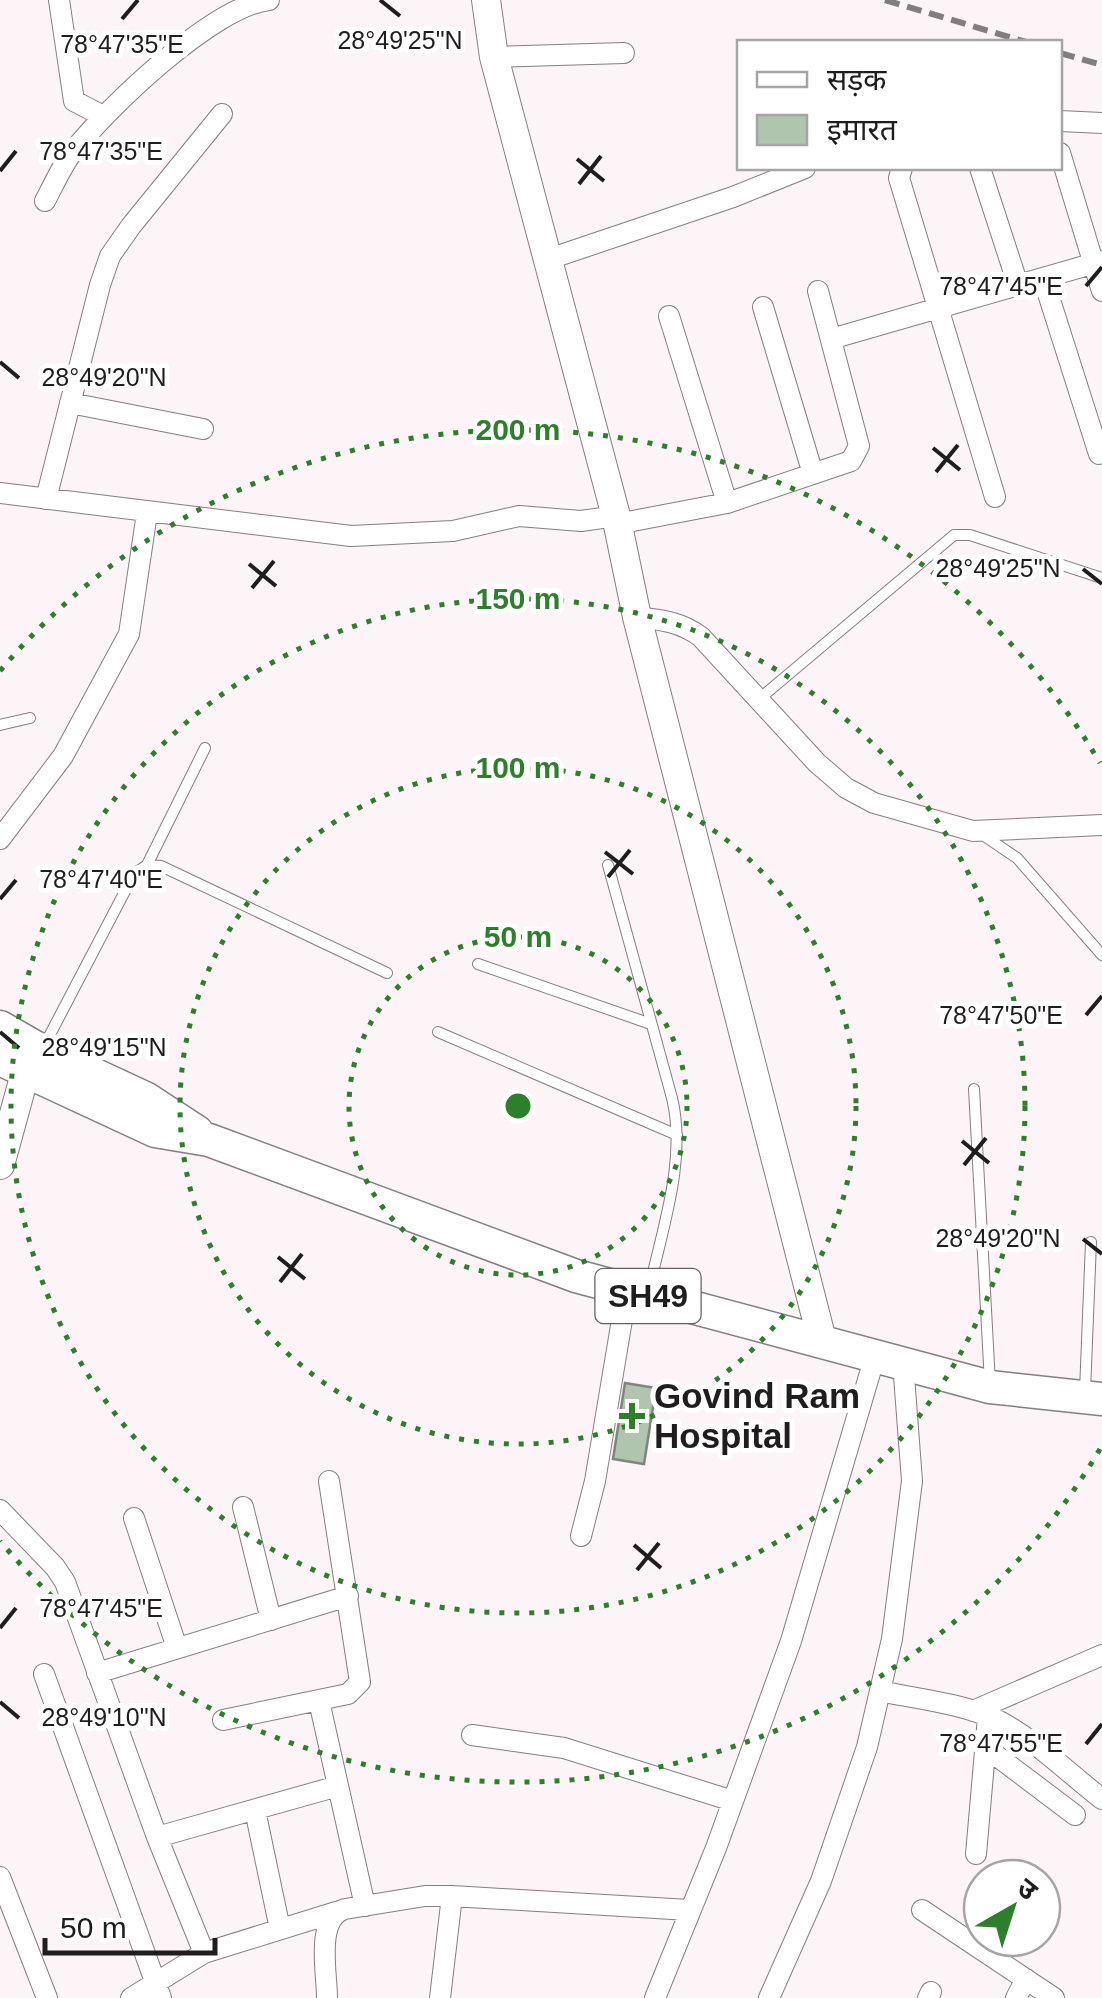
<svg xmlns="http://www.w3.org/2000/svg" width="1102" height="1998" font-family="Arial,'Noto Sans Devanagari',sans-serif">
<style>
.building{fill:#afc5ad;stroke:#80857f;stroke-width:2.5}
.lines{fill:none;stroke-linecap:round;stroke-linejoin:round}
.lane-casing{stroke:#857e80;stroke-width:12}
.street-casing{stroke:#857e80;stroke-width:22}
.secondary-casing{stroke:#857e80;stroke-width:30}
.primary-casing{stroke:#857e80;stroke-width:35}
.lane{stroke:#fff;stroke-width:10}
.street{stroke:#fff;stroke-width:20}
.secondary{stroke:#fff;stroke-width:28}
.primary{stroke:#fff;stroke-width:32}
.rail{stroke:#837d7f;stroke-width:6;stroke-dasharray:15 8;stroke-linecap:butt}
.ticks{fill:none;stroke:#201d1e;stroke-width:4}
.ring{fill:none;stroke:#2d7f2b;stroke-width:5;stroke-dasharray:5 10}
.poi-dot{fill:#2d7f2b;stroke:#fff;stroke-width:4}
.labels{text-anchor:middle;stroke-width:10;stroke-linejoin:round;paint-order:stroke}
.shield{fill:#fff;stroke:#636162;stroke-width:2.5}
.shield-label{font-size:32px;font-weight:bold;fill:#201d1e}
.poi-label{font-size:35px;font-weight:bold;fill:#201d1e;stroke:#fff;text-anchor:start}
.ticks-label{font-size:25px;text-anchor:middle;fill:#201d1e;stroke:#fff;stroke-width:10;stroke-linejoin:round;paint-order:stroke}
.centre{fill:#2d7f2b;stroke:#fff;stroke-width:5}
.ring-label{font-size:30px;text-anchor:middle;font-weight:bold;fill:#2d7f2b;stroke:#fff;stroke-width:10;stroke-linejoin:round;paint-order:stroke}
</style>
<rect width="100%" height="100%" fill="#fdf4f7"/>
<path class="building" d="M625 1383 656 1388 644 1464 613 1459Z"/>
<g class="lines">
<defs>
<path id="lane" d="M758 700 954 535H970L1102 578
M0 725 30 718
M983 835 1017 858 1102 955
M147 865 205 748
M608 865 672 1098C687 1160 662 1229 649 1290
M478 964 651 1024
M438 1032 677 1135
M44 1046 134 874 147 865 161 866 387 973
M974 1089 990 1383
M1085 1391 1091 1242"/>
<path id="street" d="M59 0 74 101 103 116
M494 57 624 53
M1060 121 1102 123
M1060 153 1102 291
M902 168 899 178 995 497
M980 168 1018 285
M45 201C53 186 61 168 71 154 106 109 213 6 269 0
M546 260 733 197 805 168
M1043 278 1099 454
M763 307 813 474
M669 316 727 503
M831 339 1102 261
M70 403 203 429
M0 493 351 536 453 531 519 516 581 521 616 516
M46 499 100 285 110 256 131 226 222 114
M617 524 727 503 851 461 859 446 818 291
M637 617C662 620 681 622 701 637L817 763 846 788 874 803 973 831 1102 825
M0 839 63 756 129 634 147 513
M243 1507 271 1620
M0 1510 55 1567 65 1582 157 1837 204 1953
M134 1518 177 1648
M581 1536 595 1481 627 1290
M97 1673 348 1596
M44 1674 161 1998
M880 1691C917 1699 960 1703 995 1719 1034 1738 1068 1773 1102 1799
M319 1701 365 1906
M973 1711 1102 1655
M223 1720 348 1694 360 1682 329 1481
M472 1735 564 1748 733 1801
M985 1747 1075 1815
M255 1810 280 1929
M157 1837 338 1786
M976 1854 988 1717
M0 1877 47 1998
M922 1910 1054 1998
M131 1998 204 1953 336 1912
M327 1998C327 1972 315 1918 345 1909L425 1896H452L689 1910
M440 1998 452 1896
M655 1998 716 1848 791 1641 875 1356
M769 1998 821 1881 867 1747 892 1639 912 1481 903 1363
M928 1998 931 1992
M1016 1998 1026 1979"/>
<path id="secondary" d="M486 0 494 57 616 516 637 617 823 1344
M0 1165 31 1052"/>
<path id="primary" d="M0 1027 33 1046 145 1098 197 1132
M0 1059 155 1131 209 1140 576 1276 990 1387 1102 1399"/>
</defs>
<use href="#lane" class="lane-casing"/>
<use href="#street" class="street-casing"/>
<use href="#secondary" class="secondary-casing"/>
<use href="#primary" class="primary-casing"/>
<use href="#lane" class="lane"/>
<use href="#street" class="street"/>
<use href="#secondary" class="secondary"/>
<use href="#primary" class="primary"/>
<path class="rail" d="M885 0 1026 42
M1060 53 1102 65"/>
</g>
<path class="ticks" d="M380 0 400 16M122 19 138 0M577 159 604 181M0 171 16 151M579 184 601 156M1086 286 1102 267M0 362 19 378M933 448 960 470M936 472 958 445M249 564 276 586M1083 569 1102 584M252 588 274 561M605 852 633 874M608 877 630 850M0 899 16 880M1086 1015 1102 996M0 1032 19 1048M962 1141 989 1163M964 1165 986 1138M1083 1239 1102 1254M278 1257 305 1279M280 1282 302 1254M634 1545 661 1568M637 1570 659 1543M0 1628 16 1608M0 1702 19 1718M1086 1744 1102 1724"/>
<g class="ring">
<circle cx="518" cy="1106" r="169"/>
<circle cx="518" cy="1106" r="338"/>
<circle cx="518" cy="1106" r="507"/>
<path d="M1100 1449A676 676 0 0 1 0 1541M0 671A676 676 0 0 1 1100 763"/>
</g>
<path class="poi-dot" d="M627 1401h10v10h10v10h-10v10h-10v-10h-10v-10h10z"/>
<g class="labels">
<rect class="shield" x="595.5" y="1269" width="105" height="54" rx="8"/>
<g class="shield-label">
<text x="648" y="1307">SH49</text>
</g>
<g class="poi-label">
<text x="654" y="1408">Govind Ram<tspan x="654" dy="40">Hospital</tspan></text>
</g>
</g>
<g class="ticks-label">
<text x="400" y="49">28°49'25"N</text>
<text x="122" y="53">78°47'35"E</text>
<text x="101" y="160">78°47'35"E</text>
<text x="1001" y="295">78°47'45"E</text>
<text x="104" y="386">28°49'20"N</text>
<text x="998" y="577">28°49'25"N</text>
<text x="101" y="888">78°47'40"E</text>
<text x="1001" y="1024">78°47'50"E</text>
<text x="104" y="1056">28°49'15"N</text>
<text x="998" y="1247">28°49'20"N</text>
<text x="101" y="1617">78°47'45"E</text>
<text x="104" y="1726">28°49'10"N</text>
<text x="1001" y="1752">78°47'55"E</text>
</g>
<circle cx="518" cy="1106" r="15" class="centre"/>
<g class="ring-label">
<text x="518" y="440">200 m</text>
<text x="518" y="609">150 m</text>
<text x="518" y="778">100 m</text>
<text x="518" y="947">50 m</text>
</g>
<rect x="737" y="40" width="325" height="130" fill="#ffffff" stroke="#a6a5a5" stroke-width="2.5"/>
<rect x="757" y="72" width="50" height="15" fill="#ffffff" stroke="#a6a5a5" stroke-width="2.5"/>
<text x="827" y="90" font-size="30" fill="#201d1e">सड़क</text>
<rect x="757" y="115" width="50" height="30" fill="#afc5ad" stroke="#a6a5a5" stroke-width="2.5"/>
<text x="827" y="140" font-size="30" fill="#201d1e">इमारत</text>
<g transform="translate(1012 1908) rotate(39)"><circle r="48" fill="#ffffff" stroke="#a6a5a5" stroke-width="2.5"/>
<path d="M0-8L18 38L0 25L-18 38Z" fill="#2d7f2b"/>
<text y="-15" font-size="28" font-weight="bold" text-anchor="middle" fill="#201d1e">उ</text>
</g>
<path d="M45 1938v15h170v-15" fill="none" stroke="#201d1e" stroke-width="5"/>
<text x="60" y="1938" font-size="30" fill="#201d1e" stroke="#ffffff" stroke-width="8" paint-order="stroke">50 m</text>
</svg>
